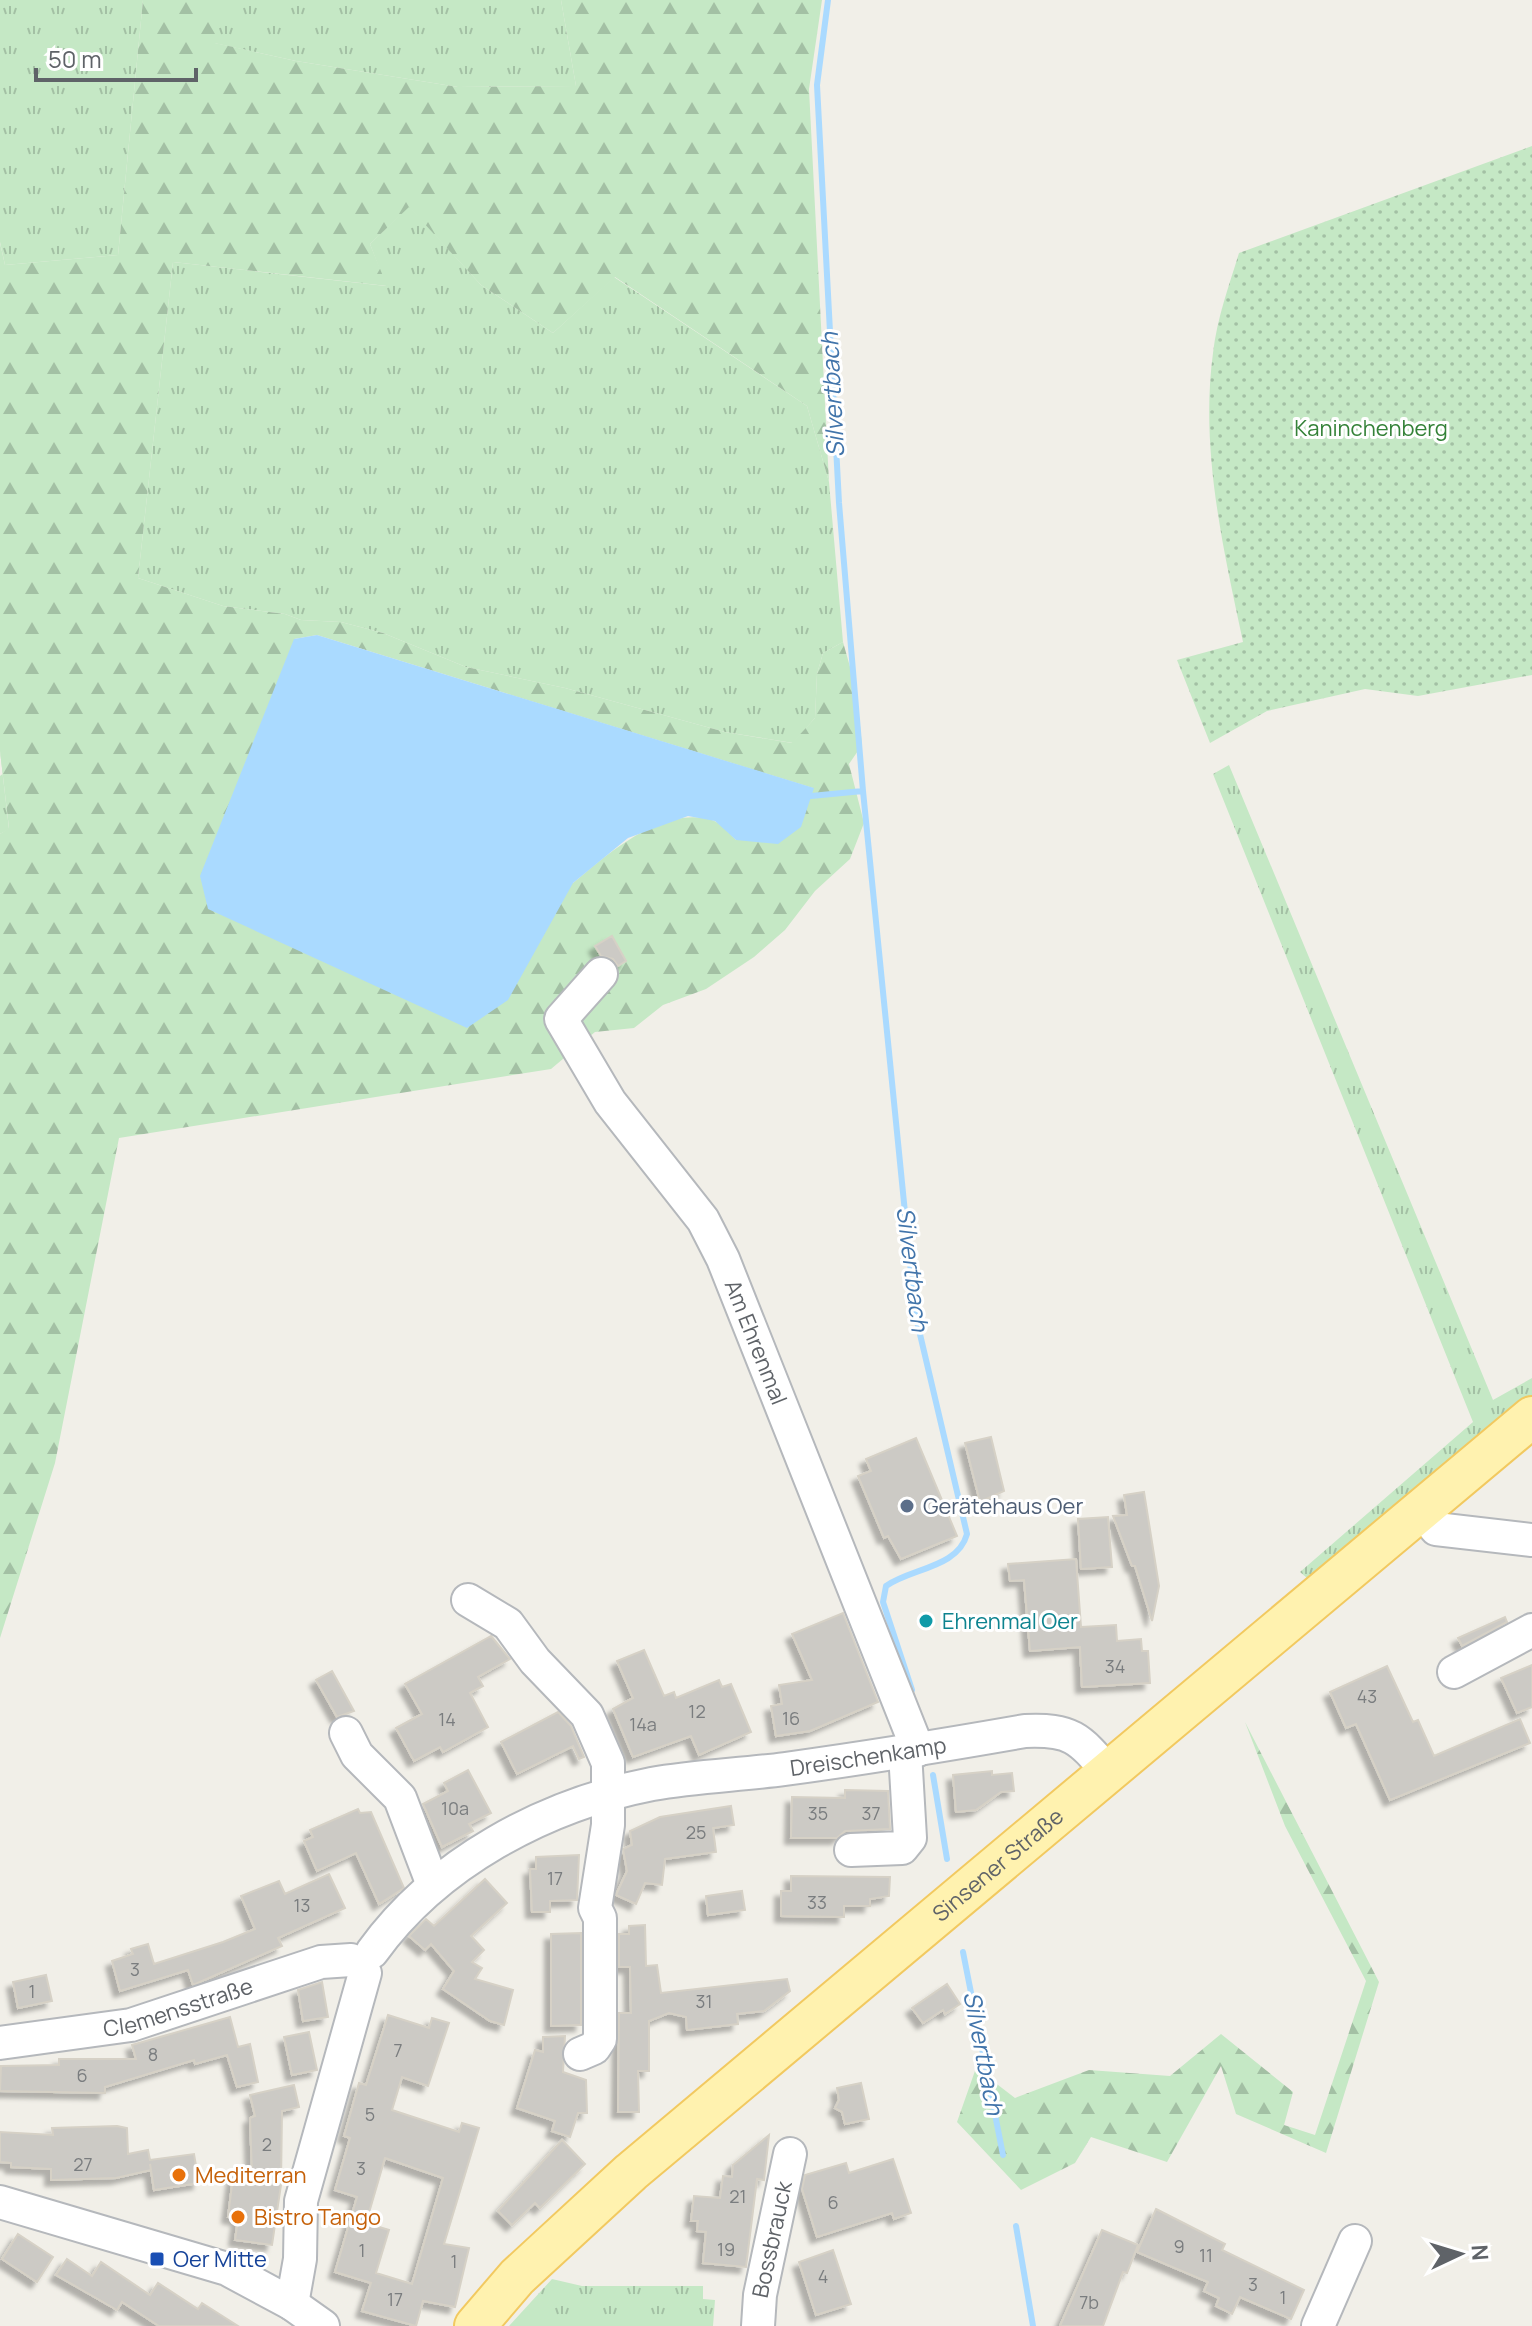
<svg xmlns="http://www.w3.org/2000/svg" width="1532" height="2326" font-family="Manrope,sans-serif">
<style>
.grass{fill:url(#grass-tufts)}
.forest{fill:url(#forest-firs);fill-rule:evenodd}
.park{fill:url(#park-dots)}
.water{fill:#aadaff}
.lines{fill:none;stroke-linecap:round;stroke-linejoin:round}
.stream{stroke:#aadaff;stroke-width:6}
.building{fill:#cccac5;stroke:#d6d1c6;stroke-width:2;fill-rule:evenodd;filter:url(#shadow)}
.minor-casing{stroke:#b5b8bc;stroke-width:36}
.major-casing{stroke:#f2c960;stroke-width:44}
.minor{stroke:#fff;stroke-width:32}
.major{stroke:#fff2af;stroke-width:40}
.service-dot{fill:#5c6f8a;stroke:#fff;stroke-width:3}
.culture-dot{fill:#0f9aa8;stroke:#fff;stroke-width:3}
.food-dot{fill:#e8710a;stroke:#fff;stroke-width:3}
.transit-dot{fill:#1a4fb4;stroke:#fff;stroke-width:3}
.labels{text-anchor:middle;stroke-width:6;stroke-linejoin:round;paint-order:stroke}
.number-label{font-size:18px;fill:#7a7d7f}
.park-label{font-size:22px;fill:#348238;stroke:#fff}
.street-label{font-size:22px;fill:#5f6368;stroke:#fff}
.service-label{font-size:22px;fill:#4e5e75;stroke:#fff;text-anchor:start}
.culture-label{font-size:22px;fill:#0d838f;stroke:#fff;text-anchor:start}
.food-label{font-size:22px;fill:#c56008;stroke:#fff;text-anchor:start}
.transit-label{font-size:22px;fill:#164399;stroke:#fff;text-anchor:start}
.water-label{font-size:24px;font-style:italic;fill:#4174aa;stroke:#fff}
</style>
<defs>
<pattern id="grass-tufts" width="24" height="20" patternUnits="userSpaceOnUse" patternTransform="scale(2)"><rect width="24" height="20" fill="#c5e8c5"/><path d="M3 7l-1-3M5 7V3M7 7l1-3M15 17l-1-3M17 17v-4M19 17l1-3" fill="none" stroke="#a3c0a4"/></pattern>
<pattern id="forest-firs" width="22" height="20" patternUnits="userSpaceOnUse" patternTransform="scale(2)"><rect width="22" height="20" fill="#c5e8c5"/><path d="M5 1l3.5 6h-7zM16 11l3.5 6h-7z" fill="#a3c0a4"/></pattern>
<pattern id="park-dots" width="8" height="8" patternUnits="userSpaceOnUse" patternTransform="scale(2)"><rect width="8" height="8" fill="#c5e8c5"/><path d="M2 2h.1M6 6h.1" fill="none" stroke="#a3c0a4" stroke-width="1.8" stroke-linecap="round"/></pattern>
<filter id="shadow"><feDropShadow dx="-6" dy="6" stdDeviation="2" flood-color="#0004"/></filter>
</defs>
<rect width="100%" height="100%" fill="#f1efe8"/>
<path class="grass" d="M0 0H143L118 255 5 265 0 242Z
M225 0H561L576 86 458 87 296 61 214 43Z
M409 206 481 285 553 333 614 277 807 406 829 482 843 642 823 653 817 674 815 718 793 743 725 732 565 688 466 667 383 633 341 622 301 620 285 614 223 606 138 578 173 262 386 286 370 244Z
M0 751 9 829 0 834V776L5 772Z
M1229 765 1493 1400 1532 1378V1400L1314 1584 1300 1572 1473 1422 1213 774Z
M552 2279 582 2286H703V2299L715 2300 713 2326H509Z"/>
<path class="forest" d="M143 0H226L215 43 296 61 458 87 576 86 561 0H822L809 89 829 482 807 406 615 277 553 333 481 285 409 207 370 244 387 286 173 262 138 578 223 606 285 614 301 620 341 622 383 633 466 667 565 688 725 732 792 743 815 718 817 674 823 653 843 642 856 688 862 745 849 764 864 823 850 859 815 891 785 930 754 957 706 989 663 1005 634 1028 595 1032 551 1069 119 1138 55 1463 0 1638V834L9 828 0 751V243L5 265 118 255ZM317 635 813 788 736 840C729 833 721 823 712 820 662 805 608 854 573 883L294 639Z
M1245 1722 1379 1982 1326 2153 1236 2114 1221 2066 1167 2162 1091 2137 1075 2163 1021 2190 957 2122 976 2068 1015 2098 1089 2070 1170 2076 1221 2034 1293 2092 1284 2125 1315 2135 1366 1981 1285 1826Z"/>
<path class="park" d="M1532 146V675L1418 696 1365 689 1267 711 1210 743 1177 660 1243 642C1223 547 1200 450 1213 353 1217 318 1229 286 1239 253Z"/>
<path class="water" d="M317 635 814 788 801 827 778 844 736 840 715 821 688 816 628 838 573 883 508 1000 467 1028 208 909 200 876 294 639Z"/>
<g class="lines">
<path class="stream" d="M828 0 817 85 839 503 863 791 915 1313 967 1534C958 1568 911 1568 886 1586L883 1602 912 1690
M811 796 863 791
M933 1775 947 1859
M963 1952 1003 2155
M1016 2226 1033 2326"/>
</g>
<path class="building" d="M612 936 626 961 618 966 613 959 601 956 595 946Z
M991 1437 1004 1491 980 1502 965 1443Z
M916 1438 957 1536 901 1559 888 1536 884 1538 858 1476 871 1471 866 1459Z
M1144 1492 1159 1586 1152 1621 1135 1566H1132L1113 1516 1127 1515 1124 1495Z
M1108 1517 1112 1567 1081 1569 1078 1519Z
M1076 1559 1081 1627 1116 1625 1117 1641 1141 1639 1142 1651H1148L1150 1683 1082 1687 1080 1647 1030 1651 1024 1580 1010 1581 1008 1564Z
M843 1613 878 1702 810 1731 776 1736 771 1706 782 1704 779 1685 812 1680 792 1634Z
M1505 1617 1507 1622 1462 1646 1458 1638Z
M491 1636 510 1659 478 1677 483 1686 470 1693 488 1727 443 1752 440 1747 414 1761 396 1728 422 1714 405 1684Z
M644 1650 664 1696 674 1692 676 1698 719 1680 722 1687 731 1684 751 1732 699 1755 691 1736 633 1757 613 1709 633 1698 617 1661Z
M1532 1665V1707L1517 1713 1501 1678Z
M1387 1666 1413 1722 1418 1720 1434 1756 1520 1719 1530 1743 1390 1800 1356 1724 1346 1728 1330 1692Z
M332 1671 354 1711 337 1717 316 1680Z
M558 1712 571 1726 584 1757 579 1759 573 1746 517 1774 501 1742Z
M468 1770 491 1813 469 1824 473 1831 442 1847 423 1804 448 1791 444 1783Z
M992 1771V1775L1012 1773 1014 1791 1001 1792 976 1810 956 1812 953 1775Z
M845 1790 888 1791 890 1829 845 1831 837 1838H791L792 1797 845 1798Z
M731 1806 734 1825 713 1828 716 1852 665 1859 662 1885 645 1883 636 1904 616 1895 627 1871 623 1849 632 1845 630 1831 660 1817Z
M358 1809 360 1813 371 1812 404 1888 379 1904 356 1853 317 1871 304 1841 313 1837 310 1830Z
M579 1855 577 1900 550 1901V1912H532L530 1869H536V1857Z
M329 1874 345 1908 278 1938 282 1946 193 1985 188 1970 120 1991 112 1961 133 1954 131 1949 148 1944 154 1964 223 1942 255 1929 241 1896 279 1881 285 1894Z
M791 1876 890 1877 889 1896 870 1899V1906H844V1917L781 1916V1891H791Z
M485 1879 507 1903 471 1936 484 1950 472 1962 482 1968 475 1979 513 1990 504 2025 490 2021 443 1989 454 1971 431 1944 425 1950 409 1936 426 1919 434 1926Z
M742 1891 745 1910 708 1915 706 1896Z
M645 1925 646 1966 657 1965 661 1993 787 1979 790 1991 764 2011 737 2014 738 2024 687 2030 686 2017 669 2013 649 2021V2071H638L639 2112H618L619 2013H631L630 1967H619V1934H629V1926Z
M581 1933V2025L551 2026V1934Z
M46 1975 52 2001 18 2008 13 1982Z
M322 1982 328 2017 303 2021 298 1990Z
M947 1984 960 2004 945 2014 943 2010 923 2023 912 2008Z
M388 2015 429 2028 432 2018 449 2023 428 2086 402 2077 392 2110 459 2132 462 2123 479 2128 444 2244 469 2248 455 2307 423 2301 416 2326 362 2311 371 2283 335 2272 357 2197 335 2190 350 2138 344 2136 359 2083 366 2085ZM385 2158 443 2178 412 2284 376 2273 389 2230 366 2223Z
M230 2017 238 2047 250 2044 258 2082 237 2087 227 2055 195 2064 194 2060 105 2087V2093L0 2091 1 2066 59 2065V2059H136L132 2045Z
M309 2032 317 2070 292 2075 284 2037Z
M565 2036 563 2072 586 2080 587 2113H578L570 2137 552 2131 555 2121 517 2108 535 2050 543 2052V2037Z
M861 2083 869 2119 845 2124 842 2112 835 2108 839 2100 837 2088Z
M294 2085 299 2107 282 2111 281 2185 272 2245 235 2240 238 2219 228 2217 233 2177 252 2174 250 2118 255 2116 250 2095Z
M117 2126 127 2128 128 2154 148 2150 150 2160 194 2154 199 2183 154 2190 150 2164 151 2170 116 2178 51 2180V2169L11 2167V2163L0 2162V2132L53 2135 52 2128Z
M769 2135 764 2180 757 2179 746 2267 703 2263 706 2232 697 2231 698 2221H691L694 2196 720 2198 723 2176 732 2177 733 2165Z
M562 2140 585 2164 540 2208 535 2203 512 2225 498 2211Z
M893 2159 911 2213 894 2219 892 2213 817 2237 802 2189 805 2175 846 2163 849 2173Z
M1156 2209 1225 2244 1222 2250 1304 2290 1291 2319 1240 2297 1232 2314 1216 2306 1219 2298 1204 2291 1208 2282 1137 2252Z
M1102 2230 1138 2245 1127 2273 1123 2272 1103 2326H1060Z
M18 2234 53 2257 37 2282 2 2259Z
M833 2250 851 2304 816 2315 799 2262Z
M67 2259 92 2276 101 2262 150 2295 158 2283 198 2309 202 2303 238 2326H159L122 2302 117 2310 56 2275Z"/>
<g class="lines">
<defs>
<g id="minor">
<path id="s1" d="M601 974 561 1019 610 1102 703 1220 723 1259 918 1750"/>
<path d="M1422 1511 1436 1529 1532 1540"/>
<path d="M468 1600 508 1624 535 1661 587 1715 608 1763V1825L595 1908 600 1918V2039L594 2048 580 2054"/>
<path d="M1454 1672 1532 1630"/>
<path d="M346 1733 357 1755 400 1798 433 1885"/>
<path d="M851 1850 902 1848 910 1838 905 1752"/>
<path id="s2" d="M372 1952C436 1863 544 1805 652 1784 696 1776 740 1775 785 1769 865 1758 945 1745 1025 1731 1072 1729 1079 1738 1109 1773"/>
<path id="s3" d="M0 2043 131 2025 321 1962 351 1960"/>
<path d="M0 2202 227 2269 292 2304 323 2326"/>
<path d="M292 2304 300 2259 301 2201 365 1973"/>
<path id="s4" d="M758 2326 760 2295 790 2154"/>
<path d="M1318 2326 1355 2241"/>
</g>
<g id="major">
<path id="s5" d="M475 2326 517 2277 631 2172 1532 1417"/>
</g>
</defs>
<use href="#minor" class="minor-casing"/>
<use href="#major" class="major-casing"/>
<use href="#minor" class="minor"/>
<use href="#major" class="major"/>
</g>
<circle class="service-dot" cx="907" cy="1506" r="8"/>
<circle class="culture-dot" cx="926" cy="1621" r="8"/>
<g class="food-dot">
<circle cx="179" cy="2175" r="8"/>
<circle cx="238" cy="2217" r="8"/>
</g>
<rect class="transit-dot" x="149" y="2251" width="16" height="16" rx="4"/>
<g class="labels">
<g class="number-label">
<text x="1115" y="1673">34</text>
<text x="1367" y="1703">43</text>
<text x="697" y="1718">12</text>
<text x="791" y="1725">16</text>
<text x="447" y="1726">14</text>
<text x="643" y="1731">14a</text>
<text x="455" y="1815">10a</text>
<text x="818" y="1820">35</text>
<text x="871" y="1820">37</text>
<text x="696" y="1839">25</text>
<text x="555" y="1885">17</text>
<text x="817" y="1909">33</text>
<text x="302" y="1912">13</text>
<text x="135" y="1976">3</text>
<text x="32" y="1998">1</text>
<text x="704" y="2008">31</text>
<text x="398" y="2057">7</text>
<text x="153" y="2061">8</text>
<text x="82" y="2082">6</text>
<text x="370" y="2121">5</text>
<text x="267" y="2151">2</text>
<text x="83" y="2171">27</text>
<text x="361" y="2175">3</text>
<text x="738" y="2203">21</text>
<text x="833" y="2209">6</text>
<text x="1179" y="2253">9</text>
<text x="726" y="2256">19</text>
<text x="362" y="2257">1</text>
<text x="1206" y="2262">11</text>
<text x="454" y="2268">1</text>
<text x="823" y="2283">4</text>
<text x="1253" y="2291">3</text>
<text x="1283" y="2304">1</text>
<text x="395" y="2306">17</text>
<text x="1089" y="2309">7b</text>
</g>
<g class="park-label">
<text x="1371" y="436">Kaninchenberg</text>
</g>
<g class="street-label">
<text dy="8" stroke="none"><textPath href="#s1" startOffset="440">Am Ehrenmal</textPath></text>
<text dy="8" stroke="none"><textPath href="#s2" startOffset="552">Dreischenkamp</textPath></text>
<text dy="8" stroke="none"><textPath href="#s5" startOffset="698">Sinsener Straße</textPath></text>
<text dy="8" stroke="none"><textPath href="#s3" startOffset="182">Clemensstraße</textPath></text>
<text dy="8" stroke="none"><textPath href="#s4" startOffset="88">Bossbrauck</textPath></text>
</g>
<g class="service-label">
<text x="923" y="1514">Gerätehaus Oer</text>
</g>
<g class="culture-label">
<text x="942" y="1629">Ehrenmal Oer</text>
</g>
<g class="food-label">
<text x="195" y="2183">Mediterran</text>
<text x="254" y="2225">Bistro Tango</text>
</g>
<g class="transit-label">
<text x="173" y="2267">Oer Mitte</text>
</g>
<g class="water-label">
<text transform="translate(833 395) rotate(-93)" y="8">Silvertbach</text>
<text transform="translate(912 1269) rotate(83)" y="8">Silvertbach</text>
<text transform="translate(983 2053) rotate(79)" y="8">Silvertbach</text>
</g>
</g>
<g transform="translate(1460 2254) rotate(86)" stroke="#ffffff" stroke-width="6" paint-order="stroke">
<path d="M0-6L14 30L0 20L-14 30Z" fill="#5f6368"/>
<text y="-12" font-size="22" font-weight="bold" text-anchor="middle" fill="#5f6368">N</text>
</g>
<path d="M36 68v12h160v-12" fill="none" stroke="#5f6368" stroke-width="4"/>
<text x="48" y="68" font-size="24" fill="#5f6368" stroke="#ffffff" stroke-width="6" paint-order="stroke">50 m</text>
</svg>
